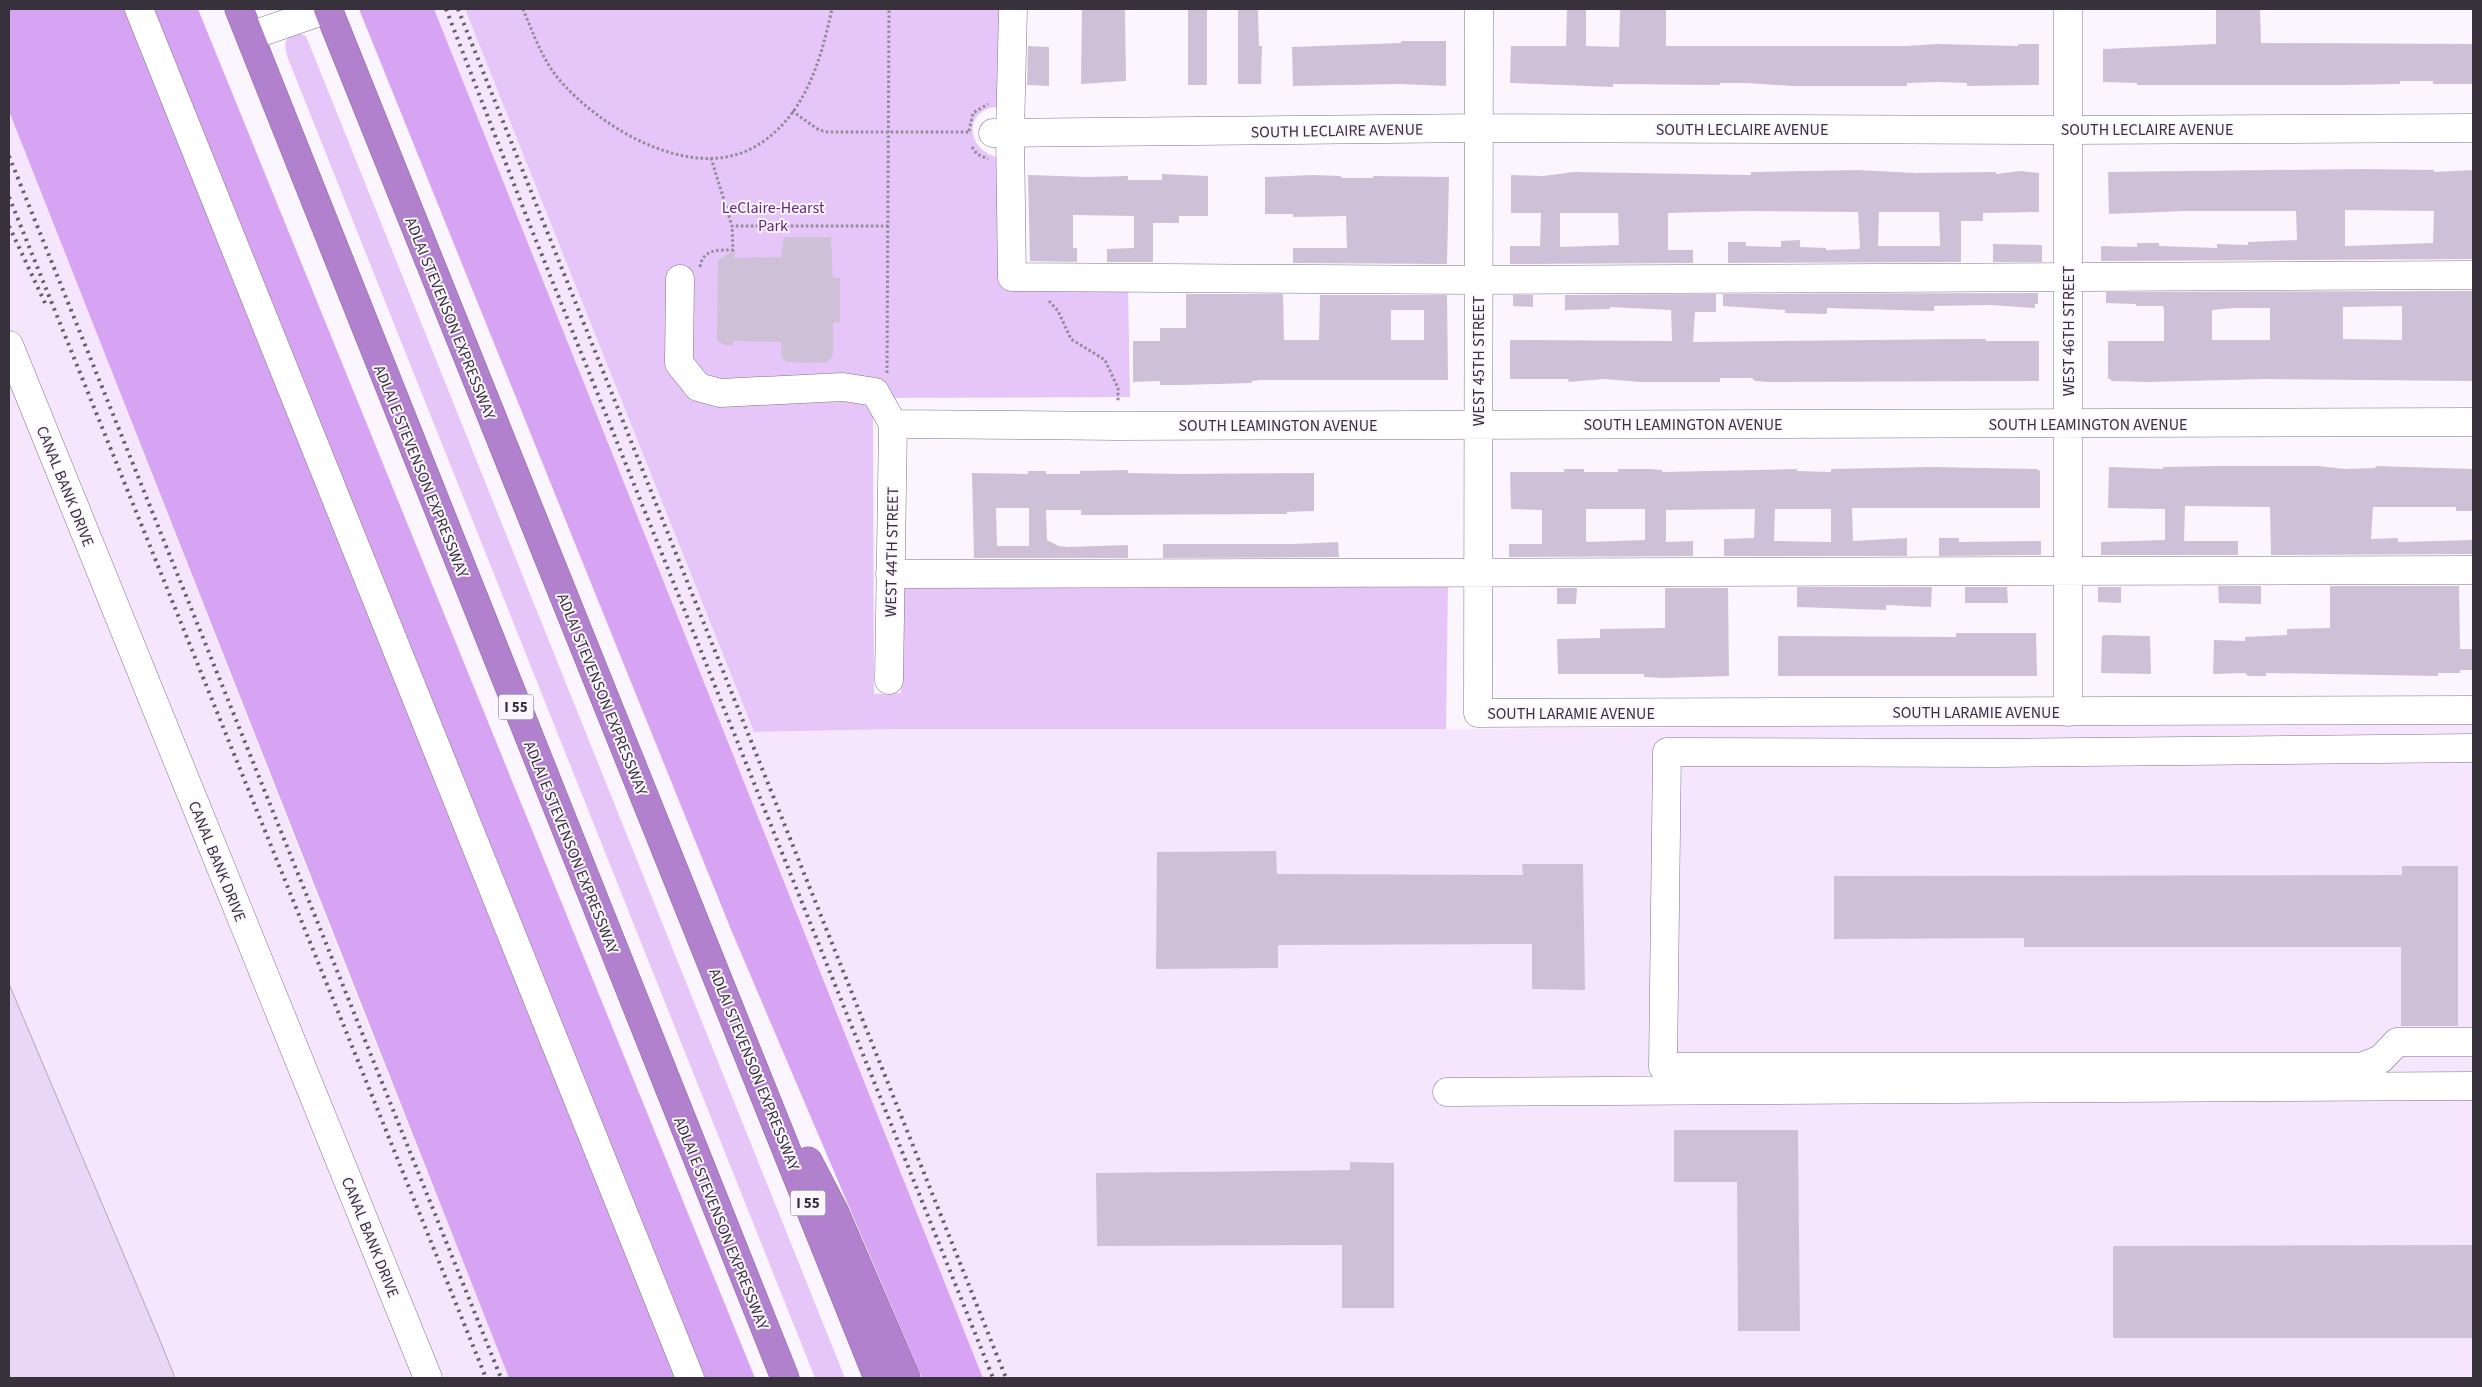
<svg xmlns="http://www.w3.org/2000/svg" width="2482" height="1387" font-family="'Source Sans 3',sans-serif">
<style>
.built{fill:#f5e6fe}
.green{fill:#e6c6f9}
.forest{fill:#d7a4f4}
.water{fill:#ead6f7;stroke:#b4a4be}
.building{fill:#cec1d7;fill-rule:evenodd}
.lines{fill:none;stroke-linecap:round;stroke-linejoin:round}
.minor-casing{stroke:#7f7387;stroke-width:29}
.highway-casing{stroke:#87659a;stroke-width:29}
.path{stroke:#918c95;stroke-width:3;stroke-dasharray:2.5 2.5;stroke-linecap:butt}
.minor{stroke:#fff;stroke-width:28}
.highway{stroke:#b281ce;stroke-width:28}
.rail{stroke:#656069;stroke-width:4;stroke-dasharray:2.5 5;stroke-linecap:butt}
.labels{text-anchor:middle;stroke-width:4;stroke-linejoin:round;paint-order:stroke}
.shield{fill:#fbf5fe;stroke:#716c75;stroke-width:1}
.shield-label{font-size:15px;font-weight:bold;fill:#36313a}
.street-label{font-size:16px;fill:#36313a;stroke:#fbf5fe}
.park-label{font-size:16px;fill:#632581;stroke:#fbf5fe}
</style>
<rect width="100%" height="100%" fill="#fbf5fe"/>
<path class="built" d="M434 9H465L754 732 901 729H1446L2473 721V1378H983Z
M9 111 346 970 509 1378H175L9 984Z"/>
<path class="green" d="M465 9H1007V108C968 100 958 147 999 158L1006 283 1128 285 1130 397 873 398 874 694 901 693 902 585 1448 582 1446 729H901L754 732Z
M297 33 306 36 845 1378H815L287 56C284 43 284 38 297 33Z"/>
<path class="forest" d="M9 9H198L755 1378H509L9 111Z
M359 9H434L983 1378H922L732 932Z"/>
<path class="water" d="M9 984 159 1338 175 1378H9Z"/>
<path class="building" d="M1082 9H1125L1126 81 1081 84Z
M1188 9H1207V85H1188Z
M1238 9H1258L1259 46H1262L1261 84H1238Z
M1567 9H1586V46L1619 47 1620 9H1666V46H1906L1937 44 2018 46V44H2039V85L1967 86V83L1938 82 1907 83V86H1793L1747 83H1720V85L1613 84V87L1510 83 1511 46H1566Z
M2216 9H2260L2261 43 2473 44V84H2433V81H2400V84L2341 85H2137V83L2103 82V49L2216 44Z
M1401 41H1446V86L1401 84 1293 86 1292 47 1401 43Z
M1028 46 1049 47V86L1027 85Z
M2362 169 2434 170V172L2473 170V259L2101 261V246L2137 247V243H2159V246L2217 248V244L2248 245V242L2297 240 2296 211H2185L2109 214 2108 172ZM2345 210 2434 211 2433 243 2345 246Z
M1858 170 1915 173 1996 172V174L2021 171 2039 173V212L1983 213V221H1961V262L1728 263V242H1746V246L1781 247V241L1800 240V247L1826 248V250L1859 249 1860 246 1858 212 1745 211 1668 213V250H1693V263L1510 264V246H1540L1541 213H1511V175L1543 176 1574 172 1751 175V172H1758ZM1879 212H1939L1940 246H1878ZM1560 213H1618L1619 245 1560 247Z
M1162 174 1208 176V216H1179V223H1153V262H1107V249L1134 248V216L1073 215V248H1077V262L1030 261 1028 175 1088 177 1128 176V180H1162Z
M1314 175 1341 176V178H1373V176L1449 177 1447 264 1293 263V248H1347L1346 216 1293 217V214H1265V177Z
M784 237H831L833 278H840V322L833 323V356L827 363 786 362 782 357 781 342 734 341 733 345H724L717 340 718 260 735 250 734 258 781 257Z
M1993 244 2042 245V262H1993Z
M2473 291V381L2266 379 2148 382 2111 381V379H2108V341H2164V310L2163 306H2136V304L2106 303V292ZM2402 306V340L2343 339V307ZM2233 308H2270V340H2212V310Z
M2038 293V304H2035V308L1990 305 1934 306V311L1827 308V314L1785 313V310L1723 306V294Z
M1186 294H1283L1284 340H1319L1320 295H1447L1448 380H1261L1252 381V383L1181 385H1160V381L1133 382V341H1160V328H1186ZM1391 310H1424V340H1391Z
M1716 294V312H1695L1693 342 1966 339H1986V341H2039V381L1768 382 1755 381 1752 378H1720V382H1640L1604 379 1569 382 1568 379H1510V340L1672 341 1671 310 1610 307V309L1565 310V295Z
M1513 295H1533V307L1513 306Z
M2216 466H2318L2345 469 2376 468 2375 466 2473 469V511H2456V507H2373L2371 539 2398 538V542L2473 540V554L2271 555 2270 507 2185 506 2184 541H2238V555H2101V542L2165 540V509L2108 508 2109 467 2163 469V467Z
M1931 467 2037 469 2040 471V508H1852L1853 541 1907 538V556H1724V539L1754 538 1755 509 1666 510V542L1693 541V556L1509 557V544H1542V510L1511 509 1510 472H1564V469H1584V472H1618V469H1649L1662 470V472L1797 469V471L1831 472V469ZM1586 509H1645V540L1588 542 1586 541ZM1775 509H1831V542L1774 541Z
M1128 470V473L1181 474 1314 473V511L1287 512V514L1101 515H1081V510H1046L1047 540 1059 546 1068 547 1128 545V558H974L972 473 1028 474V471H1046V474H1080V471ZM996 508H1029V546H997Z
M1939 538H1959V542L2041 541V555L1939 556Z
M1338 542 1339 557 1163 558V544H1294Z
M2218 586H2261V604L2219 603Z
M2330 586H2459L2460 649H2473V670H2460V673H2438V676L2266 673V676H2248L2245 673 2213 674 2214 640 2245 641V637L2287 635V629L2330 628Z
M1797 587H1932L1931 607 1886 605V610L1797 607Z
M1965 587H2007L2008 603H1965Z
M2098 587H2121V603L2098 602Z
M1557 588H1577L1576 604H1557Z
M1665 588H1728L1729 676 1663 678 1644 677V674H1558L1557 639 1600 638V629L1665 628Z
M1956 633H2036L2037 676H1778V636L1956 637Z
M2105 635 2150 636 2151 674 2101 673 2102 636Z
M1276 851 1277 874 1523 875 1522 864H1583L1585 990 1532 989V944L1278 945V968L1156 969 1157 852Z
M2402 866H2458V1026H2401V947H2024V938L1834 939V876L2402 875Z
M1674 1130H1798L1800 1331H1738L1737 1182H1674Z
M1350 1162 1394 1163V1308H1342V1245L1097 1246 1096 1173 1350 1170Z
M2473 1245V1338H2113V1246Z"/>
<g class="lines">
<defs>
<path id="minor" d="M139 9 690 1378
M1013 9 1010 134 1012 277 1478 280 2473 275
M1479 9 1478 713 2473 710
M250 36 328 9
M993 133 1479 128 2068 130 2473 128
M680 279 679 363 698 387 720 393 843 387 875 392 893 424
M9 345 428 1378
M893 424 1117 426 2473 422
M890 574 2473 570
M889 680 893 424
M2068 712V9
M2473 748 1995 753 1667 752 1663 1067H2361L2381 1059 2397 1042H2473
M1447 1092 2473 1086"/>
<path id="highway" d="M239 9 785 1378
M328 9 878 1378
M808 1161 835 1213 906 1378"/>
</defs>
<use href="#minor" class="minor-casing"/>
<use href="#highway" class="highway-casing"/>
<path class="path" d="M523 9C532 31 542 58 557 77 599 128 696 187 761 143 806 113 821 59 832 9
M792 111 819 130 828 132H971
M969 131 973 113 988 104
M972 147 977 154 988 159
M711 158 732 226H889
M700 267C703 249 717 250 733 250L732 226
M1049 301 1058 311 1071 339 1105 360 1118 388V402
M887 373 889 9"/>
<use href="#minor" class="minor"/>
<use href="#highway" class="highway"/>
<path class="rail" d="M446 9 529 223 993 1378
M458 9 1006 1378
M9 156 501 1378
M9 197 486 1378
M9 226 45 303"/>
</g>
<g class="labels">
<g class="shield">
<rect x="498.5" y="694.5" width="35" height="25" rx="4"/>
<rect x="790.5" y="1190.5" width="35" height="25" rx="4"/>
</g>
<g class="shield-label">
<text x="516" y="712">I 55</text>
<text x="808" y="1208">I 55</text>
</g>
<g class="street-label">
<text x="1742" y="135">SOUTH LECLAIRE AVENUE</text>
<text x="2147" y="135">SOUTH LECLAIRE AVENUE</text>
<text transform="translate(1337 130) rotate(-1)" y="6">SOUTH LECLAIRE AVENUE</text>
<text transform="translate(451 318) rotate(68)" y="6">ADLAI STEVENSON EXPRESSWAY</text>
<text transform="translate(2068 331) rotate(-90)" y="6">WEST 46TH STREET</text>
<text transform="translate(1478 361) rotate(-90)" y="6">WEST 45TH STREET</text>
<text x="1683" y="430">SOUTH LEAMINGTON AVENUE</text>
<text x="2088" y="430">SOUTH LEAMINGTON AVENUE</text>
<text x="1278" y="431">SOUTH LEAMINGTON AVENUE</text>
<text transform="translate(422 471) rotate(68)" y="6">ADLAI E STEVENSON EXPRESSWAY</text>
<text transform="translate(66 486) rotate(68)" y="6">CANAL BANK DRIVE</text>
<text transform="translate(891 552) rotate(-89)" y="6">WEST 44TH STREET</text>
<text transform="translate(603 694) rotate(68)" y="6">ADLAI STEVENSON EXPRESSWAY</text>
<text x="1976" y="718">SOUTH LARAMIE AVENUE</text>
<text x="1571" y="719">SOUTH LARAMIE AVENUE</text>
<text transform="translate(572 847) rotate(68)" y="6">ADLAI E STEVENSON EXPRESSWAY</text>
<text transform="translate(218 861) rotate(68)" y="6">CANAL BANK DRIVE</text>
<text transform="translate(755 1069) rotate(68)" y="6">ADLAI STEVENSON EXPRESSWAY</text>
<text transform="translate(722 1223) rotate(68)" y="6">ADLAI E STEVENSON EXPRESSWAY</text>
<text transform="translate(371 1237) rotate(68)" y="6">CANAL BANK DRIVE</text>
</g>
<g class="park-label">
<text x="773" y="213">LeClaire-Hearst<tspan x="773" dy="18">Park</tspan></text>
</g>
</g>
<rect width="2482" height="1387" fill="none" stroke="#36313a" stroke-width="20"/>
</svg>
